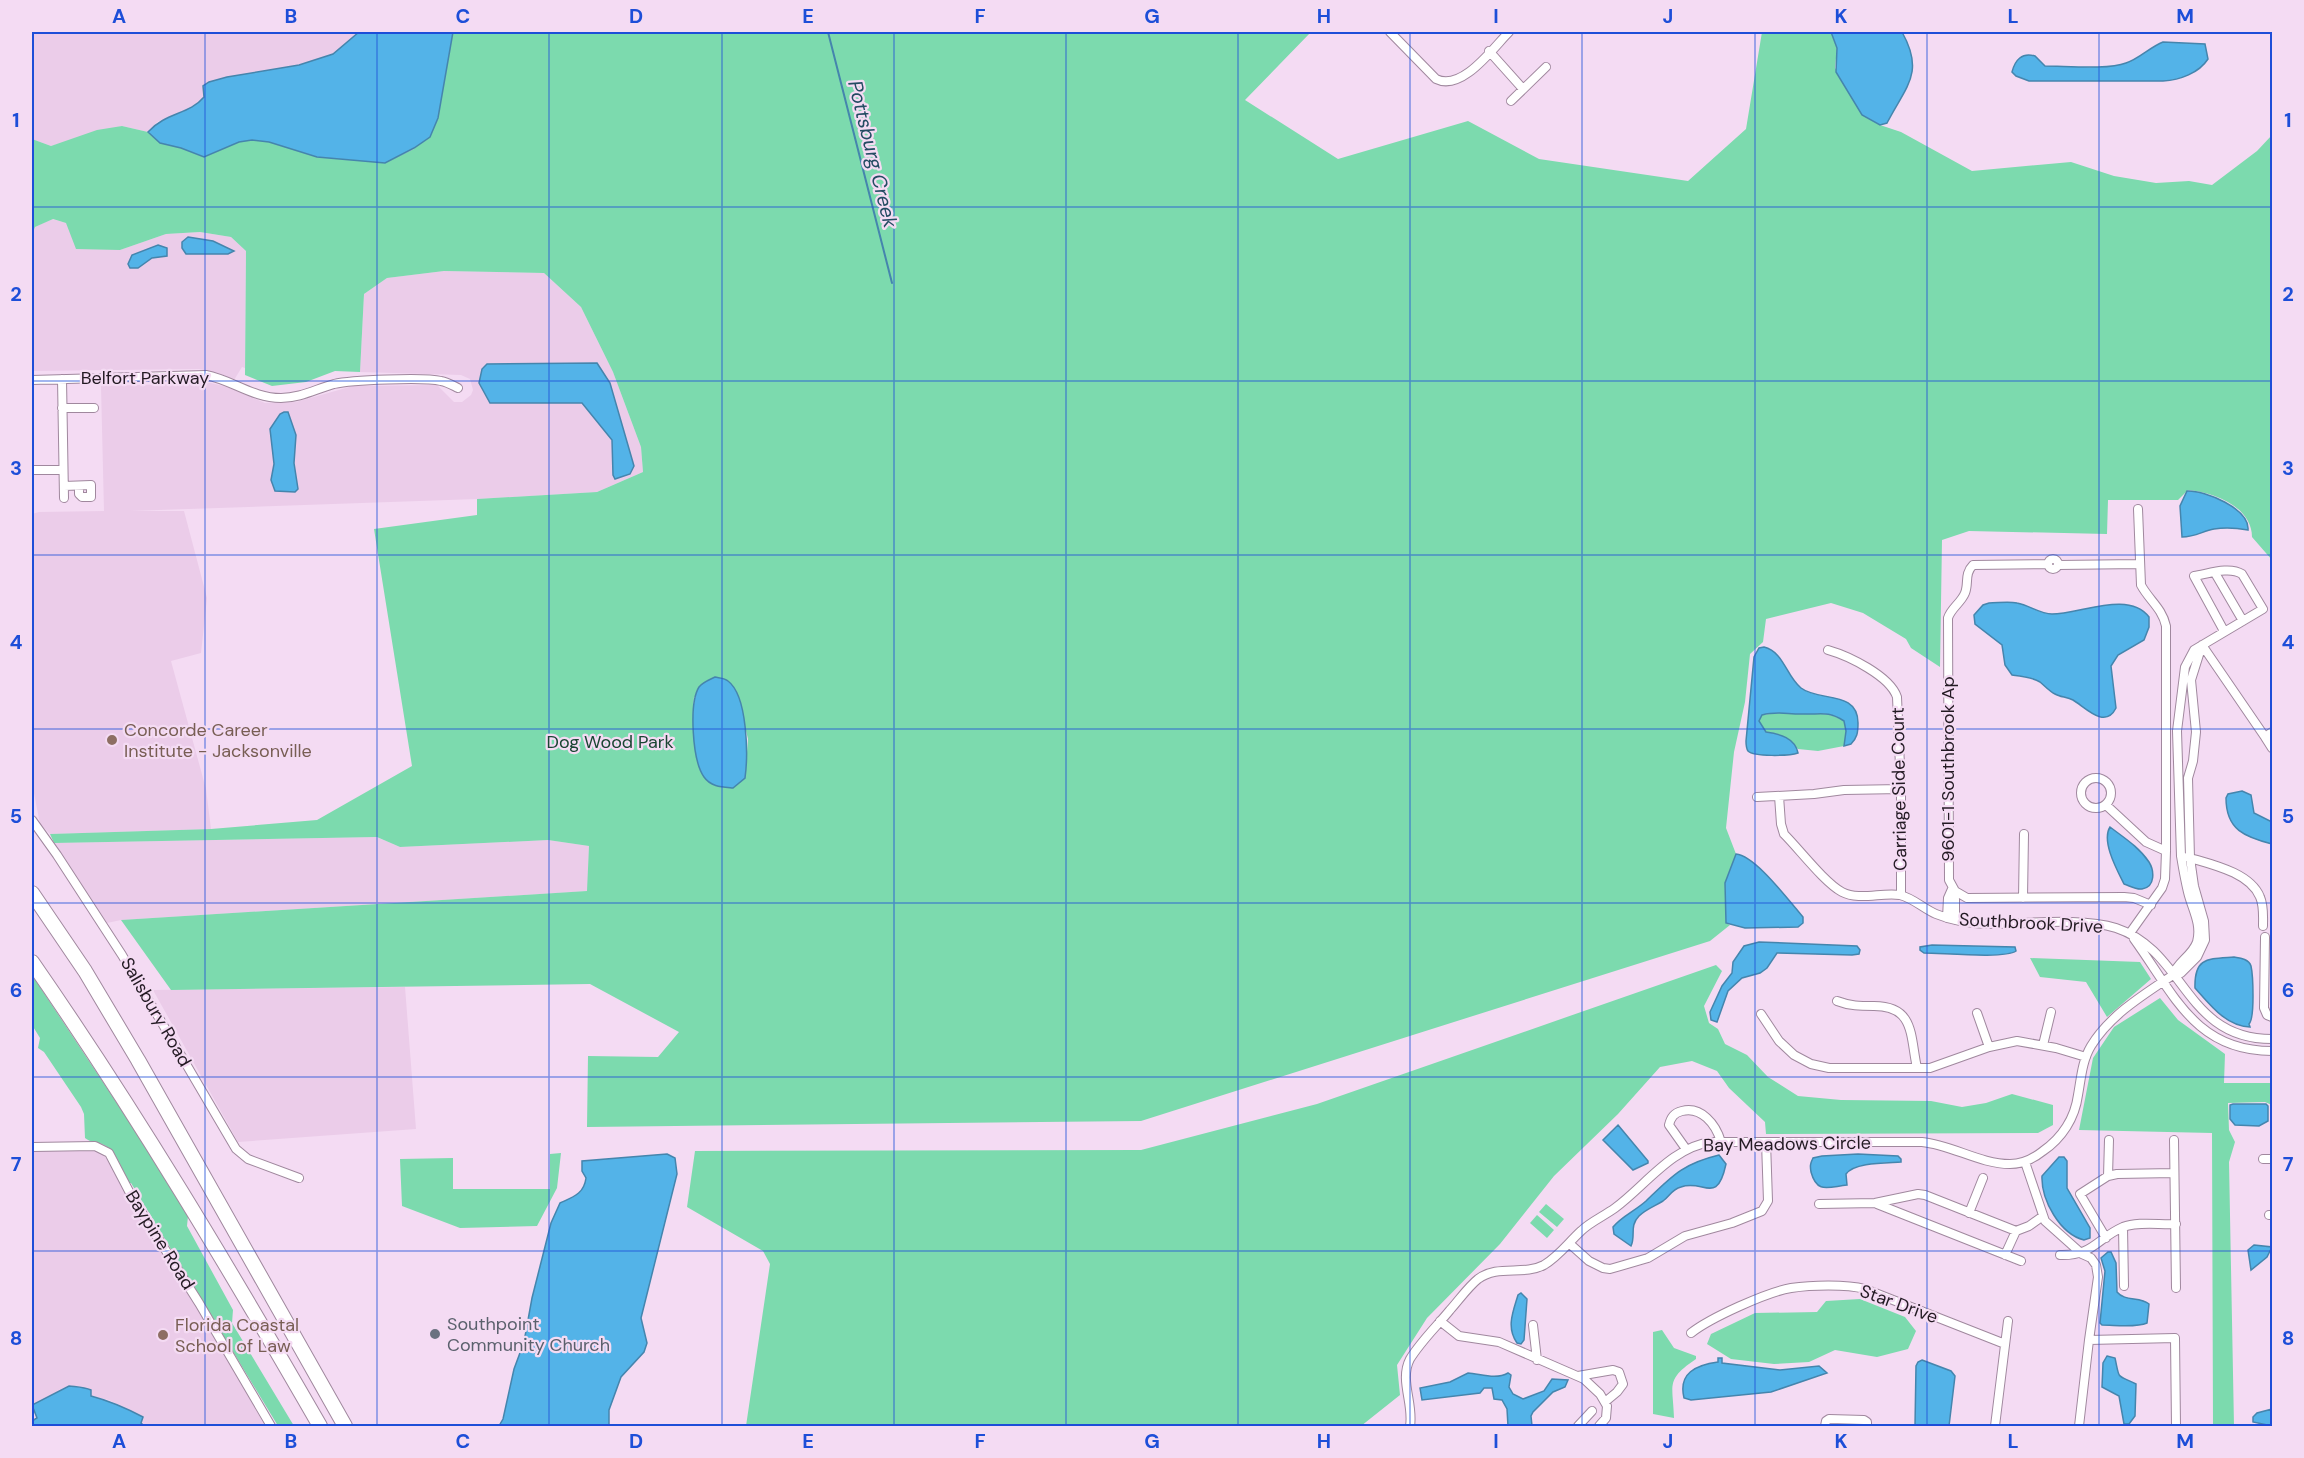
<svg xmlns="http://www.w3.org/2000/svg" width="2304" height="1458" font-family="'DM Sans',sans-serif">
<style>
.built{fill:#ebcce9}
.green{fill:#7cdaae;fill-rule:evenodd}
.water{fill:#53b3e8;stroke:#4585ad;stroke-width:1.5}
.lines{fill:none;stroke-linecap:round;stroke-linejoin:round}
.stream{stroke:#4585ad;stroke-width:2}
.minor-casing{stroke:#a0889e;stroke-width:10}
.motorway-casing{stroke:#a0889e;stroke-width:16}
.minor{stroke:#fff;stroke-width:8}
.motorway{stroke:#fff;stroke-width:14}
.grid{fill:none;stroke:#1d4ed8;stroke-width:1.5;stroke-opacity:0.55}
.education-dot{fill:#8d6e63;stroke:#f4dbf3;stroke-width:2}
.worship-dot{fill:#6b7280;stroke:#f4dbf3;stroke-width:2}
.labels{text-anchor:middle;stroke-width:4.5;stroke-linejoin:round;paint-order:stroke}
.street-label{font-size:18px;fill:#231a23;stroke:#f4dbf3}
.education-label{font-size:18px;fill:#785e54;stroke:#f4dbf3;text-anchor:start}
.park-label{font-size:18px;fill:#1a4633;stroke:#f4dbf3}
.worship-label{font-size:18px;fill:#5b616d;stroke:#f4dbf3;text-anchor:start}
.water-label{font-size:20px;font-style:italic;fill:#234c62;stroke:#f4dbf3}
.neatline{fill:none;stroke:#1d4ed8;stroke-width:2}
.grid-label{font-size:20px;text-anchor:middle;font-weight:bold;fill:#1d4ed8}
</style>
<rect width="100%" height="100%" fill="#f4dbf3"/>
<path class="built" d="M32 32H359L333 54 299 65 227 77 197 106 157 122 148 132 122 126 51 146 32 139Z
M52 219 66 223 120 250 166 234 200 232 231 237 246 251 245 368 242 367 234 380 219 373 199 369 32 371V235L35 227Z
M444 271 544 273 581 307 613 372 641 447 643 472 597 492 477 499 130 511H184L207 598 201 653 171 661 206 789 211 829 50 834 40 824 32 783V514L39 512 104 511 101 386 211 383 227 387 265 403 296 402 353 386 437 385 454 402H462L471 395 473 390 470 379 461 375 360 372 364 294 387 278Z
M377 837 400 847 548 840 589 846 588 891 121 920 107 923 54 843Z
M405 987 416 1129 238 1142 153 990Z
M93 1150 100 1151 112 1166 165 1256 184 1282 265 1426H144L141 1423 142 1417 109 1400 91 1396 73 1386H69L32 1405V1151Z"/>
<path class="green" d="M453 32H1311L1245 100 1338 159 1468 121 1539 159 1688 181 1746 129 1762 32H1831L1837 48 1835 68 1880 125 1901 132 1972 171 2071 162 2114 176 2156 183 2189 181 2212 185 2257 151 2272 135V560L2252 537C2252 507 2214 492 2188 490L2178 500H2108L2107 534 1969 531 1942 540 1940 667 1911 648 1906 639 1863 613 1831 603 1766 619 1763 642 1750 654 1745 702 1734 752 1726 828 1736 854 1725 883 1726 923 1730 925 1710 941 1141 1121 587 1127 588 1056 658 1057 679 1032 590 984 171 990 121 920 587 891 589 846 548 840 400 847 377 837 54 843 50 834 211 829 317 820 412 766 374 529 477 515V499L597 492 643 472 641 447 613 372 581 307 544 273 444 271 387 278 364 294 360 372 335 371 306 382 272 386 245 375 246 251 231 237 200 232 166 234 120 250 76 249 66 223 53 219 35 227 32 235V139L51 146 97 130 122 126 148 132 160 143 181 148 204 157 239 142 252 140 269 142 317 157 385 163 414 149 438 118ZM736 690 748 739 745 778 697 757 693 711 694 697Z
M1788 712C1809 717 1824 709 1844 721L1846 731 1844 746 1818 751 1798 749C1788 737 1781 734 1766 732L1759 721 1761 715Z
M2030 958 2140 962 2151 979 2107 1017 2086 982 2040 977Z
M1716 965 1722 971 1704 1006 1709 1023 1718 1029 1725 1044 1747 1055 1768 1077 1798 1096 1841 1100 1931 1101 1962 1107 1986 1103 2012 1094 2053 1105V1125L2038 1133 1766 1134 1765 1122 1729 1088 1717 1071 1692 1061 1660 1067 1618 1114 1554 1176 1500 1244 1427 1318 1397 1365 1400 1395 1361 1426H746L770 1264 763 1251 687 1207 695 1151 1141 1150 1317 1104Z
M32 975 144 1144 188 1216 187 1226 233 1310 232 1323 294 1426H278L131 1183H128C122 1170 117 1151 104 1145 97 1141 91 1143 85 1138L84 1114 81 1107 44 1052 38 1048 40 1038 32 1025Z
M2160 998 2178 1020 2225 1054 2224 1083H2272V1105L2265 1102 2228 1103 2229 1130 2235 1142 2229 1162 2234 1426H2213L2212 1133 2079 1130 2093 1058 2114 1027Z
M561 1153 557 1188 537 1226 460 1228 402 1206 400 1159 453 1158V1189H550V1154Z
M1546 1204 1564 1219 1557 1227 1539 1212Z
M1537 1215 1554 1230 1547 1238 1530 1223Z
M1860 1299 1905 1317 1916 1331 1908 1349 1877 1357 1835 1350 1809 1362 1774 1364 1731 1359 1707 1344 1711 1334 1755 1313 1817 1312 1826 1301Z
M1662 1330 1674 1348 1696 1356V1359C1665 1380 1673 1384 1674 1418L1653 1414V1332Z"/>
<path class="water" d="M359 32H453L438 118 430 137 414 148 385 163 317 157 269 142 252 140 239 142 204 157 181 148 160 143 148 132C166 112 189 115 204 97L203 86 209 82 227 77 299 65 333 54Z
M1831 32H1902C1925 73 1906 86 1887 123L1880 125 1862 115 1836 72 1837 48Z
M2163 42 2205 44 2208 59C2199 73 2180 80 2163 81H2029L2016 76 2012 72C2015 60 2022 52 2035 56L2045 66C2066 66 2108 70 2126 63 2139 59 2150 47 2163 42Z
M188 237 213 241 234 251 228 254H186L182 248V242Z
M158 245 167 248V256L152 258 138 268H130L128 264 132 255Z
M597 363 610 383 634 466 630 474 615 479 613 475 612 440 582 403H490L479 383 482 369 487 364Z
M284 412H288L296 435 294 463 298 489 295 492 275 491 271 480 274 464 270 429 280 414Z
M2187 491C2205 490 2250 509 2248 530 2237 528 2226 527 2214 529 2203 531 2195 537 2182 537L2180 506Z
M1989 603C1998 603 2008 601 2017 603 2029 605 2040 614 2052 614 2080 614 2129 590 2149 617V627L2144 640 2118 655 2111 666 2116 708C2105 730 2085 707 2073 700 2067 697 2060 697 2055 694 2049 691 2045 686 2040 682 2032 677 2021 676 2012 675L2005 665 2002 645 1975 624 1974 615 1983 605Z
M1764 647C1784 652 1786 676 1801 688 1819 702 1858 690 1858 723 1858 733 1857 738 1851 744L1844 746 1846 731 1844 721C1827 710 1820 715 1801 714 1786 714 1777 711 1762 715L1759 721 1766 732C1780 734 1795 738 1798 753 1789 756 1754 757 1748 751 1746 748 1746 744 1746 741L1754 657 1759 648Z
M715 677C719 678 725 678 728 681 748 696 748 756 745 778L733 788C722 787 711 787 704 777 692 760 689 703 699 687 703 682 709 680 715 677Z
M2242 791 2251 795 2254 813 2272 822V844C2245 837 2226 830 2226 798L2228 794Z
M2110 827C2123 837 2139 847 2149 862 2154 870 2156 887 2142 889 2136 890 2130 886 2124 884 2117 870 2101 841 2110 827Z
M1736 854C1755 856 1785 896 1798 911L1803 917V923L1798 927 1745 928 1726 923 1725 883Z
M1759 942 1857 946 1860 950 1859 954 1852 955 1777 953 1767 968 1760 973 1742 978 1728 991 1717 1022 1711 1020 1710 1012 1722 986 1732 973 1733 962 1744 946Z
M1932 945 2015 947 2016 951C2005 959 1943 953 1924 953L1920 950V947Z
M2234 957C2240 958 2249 959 2251 966 2253 975 2255 1018 2249 1024L2250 1027C2226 1026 2211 1006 2195 988 2194 957 2208 959 2234 957Z
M2233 1104H2266L2268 1106V1121L2259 1126 2235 1125 2230 1119V1105Z
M1618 1125 1648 1161V1163L1633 1170 1603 1140Z
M667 1154 675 1158 677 1174 641 1318 647 1343 644 1352 621 1377 609 1410V1426H499L503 1419 514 1369 524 1342 532 1298 551 1223 560 1203C573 1197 584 1194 586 1178L582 1171V1161Z
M1858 1154 1898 1156 1901 1159V1162C1887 1163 1854 1162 1846 1174L1847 1185C1828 1187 1817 1194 1811 1172 1810 1166 1810 1164 1813 1158L1822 1156Z
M1719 1155 1726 1164C1717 1206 1704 1179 1681 1187 1672 1189 1669 1197 1663 1201 1655 1206 1646 1209 1639 1216 1629 1226 1636 1236 1631 1246L1614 1234 1613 1227C1622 1216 1635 1211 1646 1201 1672 1176 1682 1164 1719 1155Z
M2059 1157H2064L2067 1161V1188L2090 1228V1238L2084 1240C2060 1234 2041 1200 2042 1176Z
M2254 1245 2272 1247 2267 1257 2251 1270 2248 1250Z
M2108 1252H2111L2116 1263 2117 1292C2125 1302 2140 1296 2149 1304L2147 1323C2136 1328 2115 1325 2102 1325L2100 1323 2105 1271 2101 1258Z
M1521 1293 1527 1299 1524 1340 1521 1344 1517 1343C1506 1327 1513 1312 1518 1295Z
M2107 1356 2115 1358C2120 1381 2116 1374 2136 1384L2135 1416 2129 1424H2124L2119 1396 2102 1387 2103 1363Z
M1718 1358H1722V1363L1780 1370 1819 1366 1827 1373 1771 1392 1691 1400 1684 1398C1678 1373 1696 1365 1718 1362Z
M1922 1360 1951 1371 1955 1376 1949 1426H1915L1916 1366 1918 1362Z
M1468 1373C1481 1374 1496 1380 1508 1373L1511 1375 1509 1387 1513 1394 1523 1399 1544 1391 1552 1379 1568 1380 1565 1387 1553 1392 1533 1412 1531 1416 1532 1426H1508L1507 1409 1502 1400 1494 1399 1492 1388H1484L1480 1393 1422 1400 1420 1388 1450 1382Z
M69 1386C77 1387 84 1387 91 1390V1396C110 1401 126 1408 143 1417L141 1423 144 1426H32V1421L37 1418 32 1405Z
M2272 1409V1426L2253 1422V1417L2257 1413Z"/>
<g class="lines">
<path class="stream" d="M828 32 892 283"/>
<defs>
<path id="minor" d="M1390 32 1436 79C1462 92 1493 48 1509 32
M1489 51 1523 89
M1511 101 1546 67
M62 379 64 498
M32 380 206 375C232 380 253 398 281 398 300 398 316 389 334 384 351 380 424 377 441 381 447 382 452 385 458 388
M62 408H94
M32 470H63
M64 486 91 485V497H82L79 494V486
M2048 564a5 5 0 1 1 10 0a5 5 0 1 1-10 0Z
M2048 564 1973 565C1964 574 1969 583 1965 593 1961 603 1951 608 1948 618L1949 880 1955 891 1967 898 2124 897 2134 898 2151 905
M2058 565 2139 564
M2215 573 2243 621
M2202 645 2265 737
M1828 650C1849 656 1890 676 1897 697L1901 789V895
M2272 732 2265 737 2272 748
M2081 793a15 15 0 1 1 30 0a15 15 0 1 1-30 0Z
M1779 796 1781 824 1784 834C1800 850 1824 882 1842 892 1859 901 1882 892 1900 895 1913 898 1924 909 1936 914 1953 921 1972 924 1990 924 2026 924 2082 917 2116 928 2186 951 2184 1039 2272 1039
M1757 797 1814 794 1844 790 1901 789
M2106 805 2146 842 2166 851
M32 820 57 855 122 955 236 1149 248 1159 299 1178
M2187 857C2210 864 2250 872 2260 897 2264 906 2263 916 2263 926
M1953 889 1955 899V920
M2023 898 2024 834
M1947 918 1948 898 1952 889
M2130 933 2162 888 2165 879 2166 851V626C2162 608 2149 600 2141 585L2138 509
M2265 937 2264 1008 2267 1015 2272 1017
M2134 939C2174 994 2195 1051 2272 1051
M2173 975C2177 962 2192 956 2197 942 2202 924 2192 909 2188 892 2185 880 2183 868 2181 856L2177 731 2185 667 2194 650 2263 609 2242 574C2229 566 2208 574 2194 576L2224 631
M1837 1001C1850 1006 1860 1006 1874 1006 1915 1006 1910 1036 1917 1068
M1977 1013 1989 1047
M1761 1014 1779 1041 1794 1055 1811 1064 1829 1068H1930L1989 1047 2017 1041 2056 1048 2086 1057
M2043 1045 2051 1012
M2174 1140 2176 1288
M32 1147 95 1146 109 1153 132 1197 199 1303 271 1426
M1686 1149 1669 1125C1671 1117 1674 1113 1682 1111 1701 1106 1716 1124 1721 1142
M2263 1159H2272
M2025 1162 2045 1221 2082 1254 2091 1258 2096 1265 2098 1277 2089 1340
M2108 1176 2109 1140
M1819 1204 1875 1203 1918 1194 1925 1195 2016 1231 2029 1226 2043 1216
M1877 1204 2021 1261
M1969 1213 1983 1178
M2269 1215H2272
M2123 1227 2124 1286
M2106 1238 2080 1194 2108 1176 2117 1174 2174 1173
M1570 1244 1589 1261 1603 1268 1610 1269 1648 1258 1685 1236 1732 1223 1762 1211 1768 1201 1766 1142
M2005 1255 2016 1231
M2060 1255C2093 1256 2096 1239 2123 1227 2138 1221 2160 1225 2176 1224
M1440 1321 1459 1336 1499 1342 1584 1379 1600 1394 1607 1406 1606 1418 1599 1426
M1533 1325 1537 1360
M1691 1333C1710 1318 1767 1292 1791 1288 1811 1285 1846 1284 1865 1289L2005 1344
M1578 1376 1613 1370 1619 1372 1623 1384 1617 1392 1605 1402
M1410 1426C1414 1404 1399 1380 1410 1359 1421 1341 1437 1326 1450 1310 1459 1300 1468 1287 1478 1279 1498 1264 1523 1276 1544 1265 1559 1256 1568 1243 1581 1231 1590 1222 1604 1216 1615 1208 1645 1186 1672 1147 1711 1142H1922C1952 1145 1980 1164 2010 1164 2023 1164 2033 1159 2043 1151 2062 1138 2075 1118 2078 1095 2081 1079 2082 1061 2091 1046 2110 1015 2143 995 2173 975L2181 973 2197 957 2205 940 2204 921 2194 886 2190 858 2188 778 2193 761 2196 732 2191 680 2202 645
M1578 1426 1592 1411
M1825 1426 1826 1421 1829 1419 1864 1420 1867 1422V1426
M1995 1426 2008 1321
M2079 1426 2089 1340 2175 1338 2176 1426"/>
<path id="motorway" d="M32 893 85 971 138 1060 345 1426
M32 962C136 1112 229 1268 320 1426"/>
</defs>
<use href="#minor" class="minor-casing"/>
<use href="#motorway" class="motorway-casing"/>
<use href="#minor" class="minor"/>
<use href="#motorway" class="motorway"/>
</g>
<path class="grid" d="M205 32V1426M377 32V1426M549 32V1426M722 32V1426M894 32V1426M1066 32V1426M1238 32V1426M1410 32V1426M1582 32V1426M1755 32V1426M1927 32V1426M2099 32V1426M32 207H2272M32 381H2272M32 555H2272M32 729H2272M32 903H2272M32 1077H2272M32 1251H2272"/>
<g class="education-dot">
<circle cx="112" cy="740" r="6"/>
<circle cx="163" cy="1335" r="6"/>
</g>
<circle class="worship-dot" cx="435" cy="1334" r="6"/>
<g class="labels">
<g class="street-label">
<text x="145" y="384">Belfort Parkway</text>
<text transform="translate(1948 769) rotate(-90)" y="6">9601-1 Southbrook Ap</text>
<text transform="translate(1899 789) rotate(-91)" y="6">Carriage Side Court</text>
<text transform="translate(2031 923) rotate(3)" y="6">Southbrook Drive</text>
<text transform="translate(156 1012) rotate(60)" y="6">Salisbury Road</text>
<text transform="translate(1787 1144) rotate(-1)" y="6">Bay Meadows Circle</text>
<text transform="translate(160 1240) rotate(58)" y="6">Baypine Road</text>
<text transform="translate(1899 1304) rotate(20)" y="6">Star Drive</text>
</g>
<g class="education-label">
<text x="124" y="736">Concorde Career<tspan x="124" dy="21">Institute - Jacksonville</tspan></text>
<text x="175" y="1331">Florida Coastal<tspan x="175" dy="21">School of Law</tspan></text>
</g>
<g class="park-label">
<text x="610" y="748">Dog Wood Park</text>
</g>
<g class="worship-label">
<text x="447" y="1330">Southpoint<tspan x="447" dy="21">Community Church</tspan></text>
</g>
<g class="water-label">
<text transform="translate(873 154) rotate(76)" y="7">Pottsburg Creek</text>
</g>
</g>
<rect width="2304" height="1458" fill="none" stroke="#f4dbf3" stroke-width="66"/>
<rect x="33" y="33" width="2238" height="1392" class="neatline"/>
<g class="grid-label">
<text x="119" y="23">A</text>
<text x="291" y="23">B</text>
<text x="463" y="23">C</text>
<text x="636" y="23">D</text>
<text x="808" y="23">E</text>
<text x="980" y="23">F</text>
<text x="1152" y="23">G</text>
<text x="1324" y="23">H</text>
<text x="1496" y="23">I</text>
<text x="1668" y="23">J</text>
<text x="1841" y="23">K</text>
<text x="2013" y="23">L</text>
<text x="2185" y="23">M</text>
<text x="16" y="127">1</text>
<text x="2288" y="127">1</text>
<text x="16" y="301">2</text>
<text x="2288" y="301">2</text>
<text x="16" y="475">3</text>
<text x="2288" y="475">3</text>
<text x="16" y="649">4</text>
<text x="2288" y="649">4</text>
<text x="16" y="823">5</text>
<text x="2288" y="823">5</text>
<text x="16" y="997">6</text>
<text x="2288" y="997">6</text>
<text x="16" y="1171">7</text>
<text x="2288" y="1171">7</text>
<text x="16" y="1345">8</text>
<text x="2288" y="1345">8</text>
<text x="119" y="1448">A</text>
<text x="291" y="1448">B</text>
<text x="463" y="1448">C</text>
<text x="636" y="1448">D</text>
<text x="808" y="1448">E</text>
<text x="980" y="1448">F</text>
<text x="1152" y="1448">G</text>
<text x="1324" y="1448">H</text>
<text x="1496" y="1448">I</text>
<text x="1668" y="1448">J</text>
<text x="1841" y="1448">K</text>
<text x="2013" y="1448">L</text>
<text x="2185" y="1448">M</text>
</g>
</svg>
